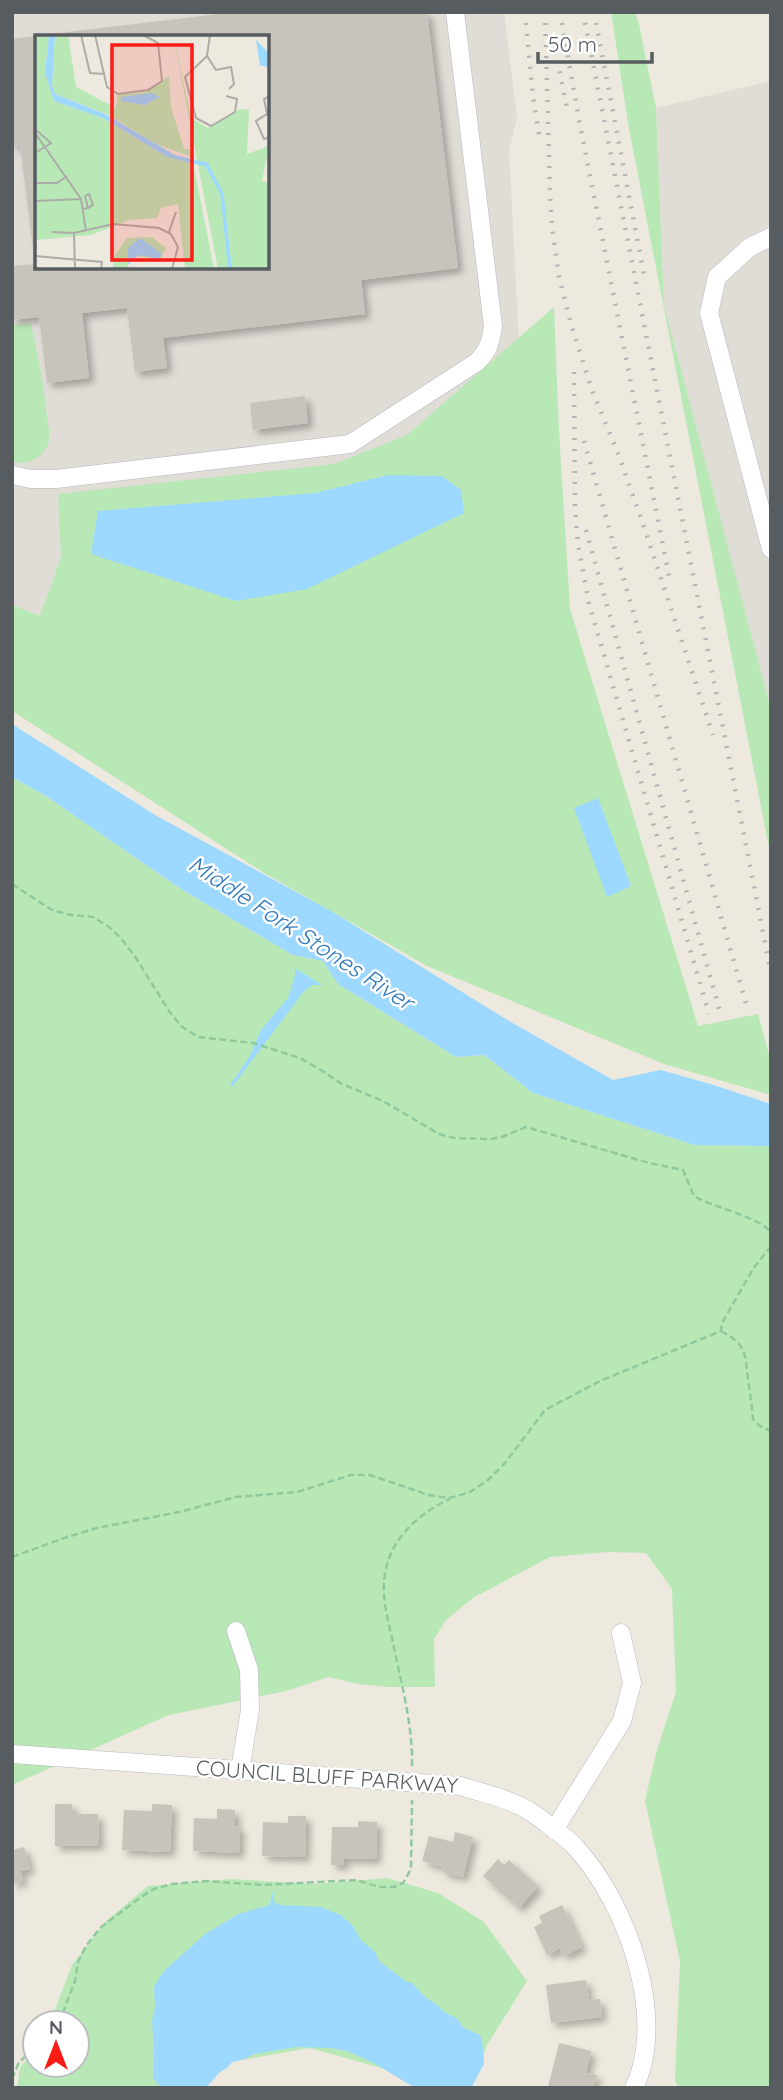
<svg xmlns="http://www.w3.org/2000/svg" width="783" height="2100" font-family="Quicksand,sans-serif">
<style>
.industrial{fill:#e0dcd6;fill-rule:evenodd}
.green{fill:#b9e8b7}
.water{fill:#9cd8ff}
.building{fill:#c8c3bb;filter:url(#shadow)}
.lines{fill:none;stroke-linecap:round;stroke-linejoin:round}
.minor-casing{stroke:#b6babf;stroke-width:19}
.path{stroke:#90c99d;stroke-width:2.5;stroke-dasharray:7 3.5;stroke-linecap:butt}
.minor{stroke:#fff;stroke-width:18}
.rail{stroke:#b3b4b4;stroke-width:4.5;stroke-dasharray:2 9;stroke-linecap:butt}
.labels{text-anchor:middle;stroke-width:5;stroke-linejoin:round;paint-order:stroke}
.street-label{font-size:21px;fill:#575c61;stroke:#fff}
.water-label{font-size:23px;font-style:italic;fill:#3079bb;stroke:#fff}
.inset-river{fill:none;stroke:#9cd8ff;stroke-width:3.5}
.inset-road{fill:none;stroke:#acada8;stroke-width:2}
.view{fill:#fb1d15;fill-opacity:0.15;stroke:#fb1d15;stroke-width:3.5}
.inset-edge{fill:none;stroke:#575c61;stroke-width:3.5}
</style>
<defs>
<filter id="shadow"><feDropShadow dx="5" dy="5" stdDeviation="3.5" flood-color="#0004"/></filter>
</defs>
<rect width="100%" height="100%" fill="#ede9de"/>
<path class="industrial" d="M12 12H504L517 118 509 151 520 362 532 508 61 557 40 617 12 605ZM37 37H268V268H37Z
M771 81V709L664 305 656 108Z"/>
<path class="green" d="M611 12H635L639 24 656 108 664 305 771 709V858L629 129Z
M554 307 559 430 570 609 698 1026 758 1014 771 1062V1095L664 1064 427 966 264 873 12 711V605L40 616 61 557 58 494 334 464 407 435Z
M31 324C38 355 44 385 47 417 48 423 50 432 49 439 47 456 28 467 12 461V325Z
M12 777 46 796 181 889 293 955 323 961 338 984 456 1057 484 1055 533 1093 694 1145 771 1146V2088H678L675 2080 680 1961 645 1801 656 1753 676 1692 672 1589 646 1553 608 1552 550 1557 473 1598 446 1620 434 1639 435 1687H388L358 1684 328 1677 286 1691 169 1715 12 1785Z
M387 1878 438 1893 484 1922 527 1981 487 2045 480 2066 395 2072 310 2048 236 2061 159 2088H17L20 2068 35 2048V2065H77V2023H50L72 1965 106 1921 148 1886 230 1879 316 1884Z"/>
<path class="water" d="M388 475 442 476 461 490 464 513 307 589 236 601 91 554 98 511 315 493Z
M12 724 155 815 331 911 509 1021 613 1080 661 1070 717 1086 771 1104V1146L694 1145 533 1093 484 1055 456 1057 338 984 323 961 293 955 181 889 46 796 12 777Z
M598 798 631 886 607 897 574 808Z
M290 965 322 985H312L304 991 232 1087 230 1085 250 1056 261 1030 288 998 295 976V969Z
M272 1890 274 1902 280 1905 320 1907 341 1915 352 1925 360 1939 374 1951 380 1962 407 1982 412 1983 426 1998 436 2004 444 2012 456 2018 464 2028 480 2035 482 2039 484 2064 471 2088H415L374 2063 347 2051 330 2048 296 2047 254 2054 245 2059 232 2062 228 2067 219 2073 206 2088H161L153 2078 154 2051 152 2021 155 2008 154 1987 163 1972 204 1935 238 1914 270 1905Z"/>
<path class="building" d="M235 12H427L458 268 361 280 365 314 163 338 167 368 135 372 127 308 82 313 89 378 47 383 39 317 12 320V266L35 264 20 145 12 146V39L37 36V268H268V37H43V35Z
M305 396 308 423 253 430 250 403Z
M55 1804H72L73 1814H98L99 1845 55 1846Z
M152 1804 172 1805 170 1852 122 1850 124 1810 152 1811Z
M217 1809 235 1810V1826L240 1827 239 1853 193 1851 194 1818 217 1819Z
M288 1816H306L305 1857 262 1856 263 1822 288 1823Z
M358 1821 377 1822 376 1859 344 1858V1865H331L332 1827H358Z
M455 1832 473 1837 463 1877 442 1872 443 1867 422 1861 429 1836 453 1842Z
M24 1847 30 1869 20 1871 23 1881 12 1884V1850Z
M498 1859 504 1865 509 1860 538 1886 519 1908 483 1876Z
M562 1905 582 1947 563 1956 560 1948 547 1955 534 1927 542 1923 539 1916Z
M586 1980 589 2000 600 1999 602 2017 551 2023 546 1985Z
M559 2043 591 2051 586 2073 597 2075 593 2088 548 2087Z"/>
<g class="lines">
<defs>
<path id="minor" d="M771 237 750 247 717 277 709 313 771 549
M12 475 31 479H56L350 444 477 362C488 351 491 342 493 326L455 12
M236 1631 249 1670 250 1710 240 1770
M12 1754 461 1786C481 1793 504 1797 522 1807 533 1812 570 1840 577 1849 627 1904 668 2018 634 2088
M554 1830 622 1721 632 1683 621 1633"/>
</defs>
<use href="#minor" class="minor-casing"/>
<path class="path" d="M12 884 52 910 71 915 93 917 109 927 121 938 136 958 169 1011 181 1026 198 1037 253 1043 300 1058 321 1070 342 1084 383 1101 439 1134 454 1138 490 1139 502 1137 526 1127 649 1163 683 1170 694 1196C714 1208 757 1216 771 1232
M721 1331C747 1345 745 1353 748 1380 750 1393 752 1406 753 1419L760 1426 771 1431
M12 1557 67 1537 97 1528 179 1512 236 1497 297 1492 351 1475H370L429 1495 449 1498 457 1496 470 1492 488 1480 505 1463 545 1410 600 1381 721 1331 722 1323 753 1269 771 1246
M412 1766C413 1723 400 1679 392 1638 388 1620 383 1602 384 1584 385 1544 416 1514 450 1499
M59 2023 75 1981 78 1962 86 1946 100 1928 141 1897 154 1889 172 1884 207 1881 262 1885 356 1880 380 1887H394L403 1883 411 1869 412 1800
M12 2079 19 2062 35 2048"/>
<use href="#minor" class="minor"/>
<path class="rail" d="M525 12 533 97 540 141
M545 12 550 193 552 226 559 277 571 324 592 390 619 456 642 521 713 735
M560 12 580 125 669 576
M583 12 771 973
M594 12 645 280
M553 39 567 108
M574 372 575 507 578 544 589 604 709 1014
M584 441 747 1007
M586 530 720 1012"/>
</g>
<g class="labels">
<g class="street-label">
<text transform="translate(327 1777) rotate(4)" y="7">COUNCIL BLUFF PARKWAY</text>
</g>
<g class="water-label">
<text transform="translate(301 933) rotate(33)" y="8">Middle Fork Stones River</text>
</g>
</g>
<g transform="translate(35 35)">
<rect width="234" height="234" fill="#ede9de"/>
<path d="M0 0H14L10 38 19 66 68 83 132 122 158 127 179 234H150L143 169 126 173 122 183 94 185 56 200 0 205ZM20 0H33L41 52 81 73 83 60 111 57 134 41 136 72 149 114H155L157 122 121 109 74 80 20 59 17 51ZM138 0 156 83 173 93 205 74 214 75 212 119 234 111 227 146 234 148V234H183ZM117 202 131 213 125 224 101 221 93 224V234H78L79 222 92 203Z" fill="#b9e8b7"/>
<path d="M14 0H20L17 51 20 59 70 79 140 120 174 128 172 132 132 122 68 83 19 66 10 38ZM221 5 234 18V33L225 30ZM117 58 125 62 109 70 86 66 87 62ZM105 203 126 218 125 224 103 220 93 230V213Z" fill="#9cd8ff"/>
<path class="inset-river" d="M171 129 187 159 195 234"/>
<path class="inset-road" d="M46 0 55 38 70 39M60 0 72 52 83 59 113 55 127 46 123 8 108 0M175 0 172 21 150 42 161 83 176 91 200 77 202 64 191 61M172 21 181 35 196 32 199 49 194 54M235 61 229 64 232 79 221 86 229 104 235 102M0 94 16 108 0 118M0 98 46 164 51 196M0 148H22L32 141M0 166 46 164M48 174 53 173 58 170 54 159 50 161 53 173M17 197 39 198 78 189 124 193 136 199 143 212 137 234M134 197 141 177M39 198 40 234M0 221 67 227 66 234"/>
<path class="view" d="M77 10H157V225H77Z"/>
<rect width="234" height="234" class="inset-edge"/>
</g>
<rect width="783" height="2100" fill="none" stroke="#575c61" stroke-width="28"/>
<g transform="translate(56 2044)"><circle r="33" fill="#ffffff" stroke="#bcbec0" stroke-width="2"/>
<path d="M0-5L12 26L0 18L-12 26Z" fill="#fb1d15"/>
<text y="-10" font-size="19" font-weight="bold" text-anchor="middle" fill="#575c61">N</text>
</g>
<path d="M538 52v10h114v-10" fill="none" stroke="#575c61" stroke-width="3.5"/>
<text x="548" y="52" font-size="21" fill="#575c61" stroke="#ffffff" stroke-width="5" paint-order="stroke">50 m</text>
</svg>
